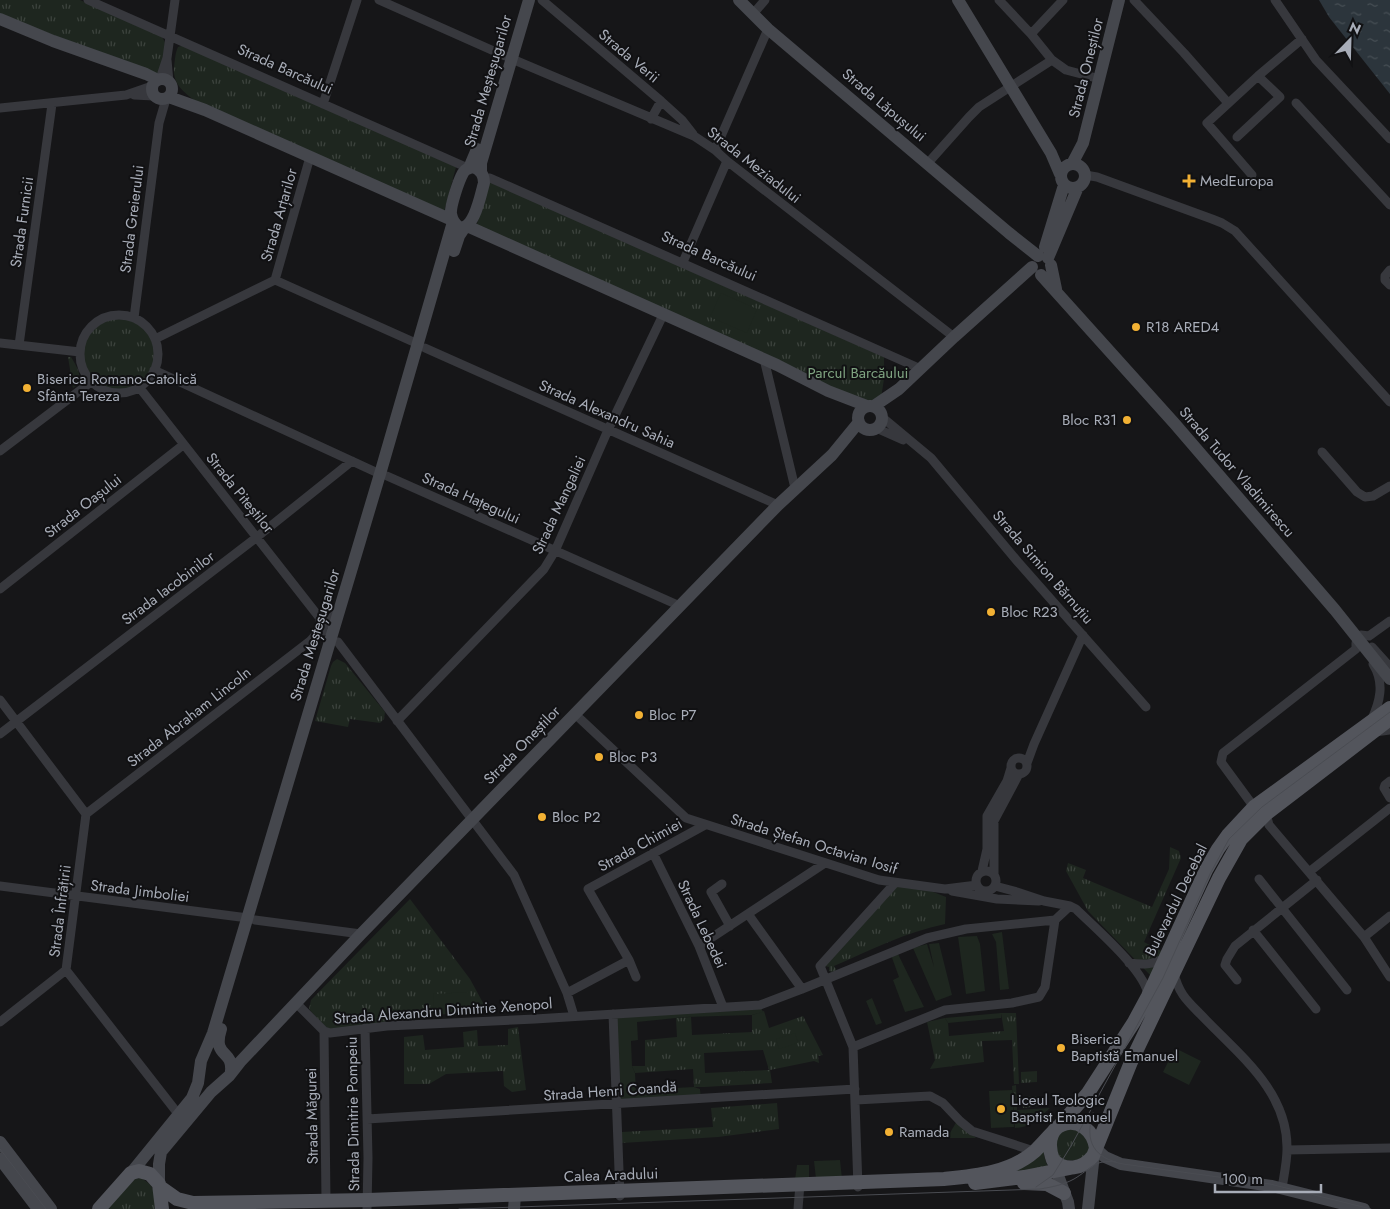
<svg xmlns="http://www.w3.org/2000/svg" width="1390" height="1209" font-family="Jost,sans-serif">
<style>
.grass{fill:url(#grass-tufts);fill-rule:evenodd}
.garden{fill:#1e261f}
.water{fill:url(#water-ripples)}
.lines{fill:none;stroke-linecap:round;stroke-linejoin:round}
.street{stroke:#37383d;stroke-width:9}
.secondary{stroke:#45474d;stroke-width:12}
.primary{stroke:#53555c;stroke-width:14}
.tram{stroke:#4a4c52;stroke-width:1}
.poi-dot{fill:#f2b134;stroke:#111113;stroke-width:2}
.labels{text-anchor:middle;stroke-width:4;stroke-linejoin:round;paint-order:stroke}
.street-label{font-size:15px;fill:#a8adb8;stroke:#111113}
.poi-label{font-size:15px;fill:#a8adb8;stroke:#111113;text-anchor:start}
.park-label{font-size:15px;fill:#7fa381;stroke:#111113}
</style>
<defs>
<pattern id="grass-tufts" width="24" height="20" patternUnits="userSpaceOnUse" patternTransform="scale(1.25)"><rect width="24" height="20" fill="#1e261f"/><path d="M3 7l-1-3M5 7V3M7 7l1-3M15 17l-1-3M17 17v-4M19 17l1-3" fill="none" stroke="#3c433d"/></pattern>
<pattern id="water-ripples" width="26" height="14" patternUnits="userSpaceOnUse" patternTransform="scale(1.25)"><rect width="26" height="14" fill="#2c353c"/><path d="M2 4q2-2 4 0t4 0M15 11q2-2 4 0t4 0" fill="none" stroke="#485056"/></pattern>
</defs>
<rect width="100%" height="100%" fill="#161618"/>
<path class="grass" d="M0 0H80L160 35C171 46 164 58 160 72L155 75 0 14Z
M184 45 456 167 444 212 195 101C183 91 173 84 174 68 175 60 175 54 178 47Z
M490 182 884 357V379L881 398 876 402 862 403 476 227Z
M80 354a39 39 0 1 1 78 0a39 39 0 1 1-78 0Z
M68 357H71C77 367 81 373 79 384L73 388Z
M337 659 345 663 385 712 384 719 380 723 350 719 348 727 315 721 331 666 333 662Z
M1170 847 1179 851 1181 858 1144 942 1163 952 1152 977 1088 911 1066 871 1068 863 1086 870 1083 878 1152 907 1169 869Z
M900 885 928 890 946 897 945 924C906 932 871 950 834 966L837 971 832 972 829 971V967L820 965 889 889Z
M410 899 470 979 488 1012 389 1017 385 1024 333 1031 324 1026 309 1009 311 1000Z
M764 1011 769 1028 803 1016 823 1055 818 1056 819 1063 814 1061 770 1070 772 1083 704 1087H694L693 1069 635 1073 632 1066H645V1040L677 1037 676 1018 691 1017 692 1035 752 1032V1015ZM763 1050 769 1070 705 1073 704 1053Z
M1001 1013H1016L1019 1084H1014L1012 1040 982 1041 984 1062 930 1069 935 1060 927 1022 945 1018 948 1023 949 1036 1004 1031Z
M518 1027 526 1090 512 1092 504 1086 503 1071 446 1074 429 1084H404V1037L423 1035 425 1050 464 1047 463 1032 477 1030 478 1046 508 1045V1029Z
M1037 1071V1082L1021 1083V1072Z
M1016 1085 1017 1110 1050 1108C1040 1117 1030 1128 1015 1128L1012 1086Z
M1038 1096 1039 1106 1023 1108 1022 1097Z
M777 1103 779 1129 718 1137 622 1143V1132L713 1127 711 1108Z
M957 1121 976 1138H947Z
M1066 1128 1083 1130 1091 1149 1083 1161 1059 1160 1054 1139Z
M1044 1147V1156L1049 1170 1004 1176Z
M140 1178C156 1185 155 1194 156 1209H106L135 1179Z"/>
<path class="garden" d="M721 293 757 309 747 333 710 317Z
M1002 932 1009 989 1000 990 996 942 992 934Z
M977 936 980 944 985 991 966 994 958 937Z
M939 943 952 995 936 1001 913 948 927 944 934 967 929 944Z
M898 954 924 1007 905 1012 893 980 899 977 891 955Z
M470 992 471 1008 434 1010 433 994Z
M872 998 882 1023 876 1025 866 1001Z
M760 1005 763 1012 752 1015 686 1017 637 1022 638 1040 631 1041 632 1066 635 1073 636 1090 694 1087 700 1089 701 1099 617 1104 613 1014Z
M1001 1013V1018L948 1023 945 1018Z
M795 1033 798 1043 779 1049 776 1039Z
M1175 1048 1201 1061 1189 1085 1163 1072Z
M1012 1090 1014 1127 991 1128 989 1091Z
M840 1160 842 1179H816L814 1161Z
M797 1165H809V1180H795Z"/>
<path class="water" d="M1319 0H1390V94L1329 17Z"/>
<g class="lines">
<path class="street" d="M88 0 468 168
M379 0 505 56
M542 0 661 101 682 120 693 134
M999 0 1031 34 1052 60 1066 70 1100 79
M1134 0 1184 53 1228 103
M1275 0 1316 60 1390 139
M753 14 765 0
M1031 34 1063 0
M512 59 694 136 715 150 727 161 954 337
M167 60 169 82
M160 79 167 58 175 0
M134 95 154 96
M1296 103 1390 205
M323 104 357 0
M0 108 126 95 152 86
M651 119 661 101
M1237 137 1280 97 1258 76
M715 150 768 29
M928 163 969 117 979 107 1052 60
M1085 175 1097 177 1212 219 1222 223 1235 231 1390 402
M1252 175 1207 123 1258 76 1302 39
M484 179 490 178 921 369
M683 262 727 161
M1390 270 1385 276V280L1390 285
M275 280 418 344
M275 280 310 157
M80 354a39 39 0 1 1 78 0a39 39 0 1 1-78 0Z
M134 318 159 123 166 99
M155 339 275 280
M0 343 80 352
M19 345 52 104
M425 348 778 505
M764 359 795 488
M154 370 380 474
M139 387 319 617 324 631
M883 418 931 458 1018 562 1146 707
M876 428 903 440
M0 451 91 382
M1322 452 1357 492 1365 497 1373 496 1390 486
M387 476 680 606
M0 589 183 445
M1361 635 1369 636 1390 621
M338 642 514 875 567 993
M1372 647 1390 667
M0 700 86 814 66 970 179 1115
M575 714 686 818 879 880 945 889 977 885
M397 721 544 569 555 551 608 430 663 315
M1371 721C1380 702 1385 683 1373 664
M1375 732 1390 730
M0 734 257 537 352 461
M1011 766a8 8 0 1 1 16 0a8 8 0 1 1-16 0Z
M1027 763 1034 744 1083 635
M1390 781 1385 785 1384 788 1390 798
M1254 807 1221 762 1223 753 1356 649V643
M86 814 310 641 337 612
M1266 814 1269 825 1364 937 1390 977
M653 853 699 946 723 1007
M976 881a10 10 0 1 1 20 0a10 10 0 1 1-20 0Z
M982 871 987 849V816L1007 781 1011 768
M1309 872 1390 808
M994 874V821L1019 774
M1259 879 1347 990
M722 884 711 892 730 926
M0 886 248 918
M995 886 1017 892 1044 901 1070 906 1076 909C1094 927 1147 972 1148 996
M952 891 997 899 1039 901
M748 914 802 989
M255 920 361 934
M1253 930 1316 1009
M1364 937 1390 916
M699 946 825 863
M1129 963C1143 965 1152 965 1165 958
M1174 973C1179 996 1190 1003 1206 1020 1242 1057 1288 1093 1287 1149 1287 1162 1284 1175 1282 1188
M636 977 629 960 588 889 705 825
M1237 980 1225 965 1227 959 1235 946 1317 880
M296 1003 324 1031 330 1033 387 1026 535 1019 760 1005 802 989 927 938 966 929 1055 920 1070 906
M613 1014 620 1196
M574 1016 567 993 629 960
M0 1022 66 970
M365 1028 368 1158 367 1209
M324 1031 326 1201
M853 1047 945 1010 1012 1003 1039 997 1045 987 1055 920
M856 1100 930 1096 943 1103 960 1121 972 1131 1034 1151
M367 1119 855 1089
M1287 1150 1390 1148
M858 1187 853 1047 820 966 895 883
M798 1209 800 1184"/>
<path class="secondary" d="M739 0 768 29 1009 233 1038 256
M958 0 1051 153 1060 174
M0 19 53 41 146 74 158 80
M152 89a10 10 0 1 1 20 0a10 10 0 1 1-20 0Z
M169 97 205 110 452 220
M1061 176a12 12 0 1 1 24 0a12 12 0 1 1-24 0Z
M1072 164 1083 143 1119 0
M473 167C481 170 484 175 484 183 481 193 474 232 459 227 454 224 452 219 451 214 450 206 459 180 463 173 465 169 469 168 473 167Z
M469 168 477 149
M481 171V163L529 0
M467 226 777 365 828 391 867 406
M1045 247 1064 185
M454 251 459 236 465 227
M1048 258 1078 187
M1051 265 1056 289
M1041 275 1175 424 1335 610 1390 679
M858 418a12 12 0 1 1 24 0a12 12 0 1 1-24 0Z
M874 406 899 389 954 337 1032 267
M221 1029C212 1058 233 1049 231 1071
M0 1142 51 1209
M1096 1149 1105 1157 1121 1164 1272 1186 1364 1209
M0 1159 38 1209
M1053 1162 1068 1202 1069 1209
M131 1173 192 1098 198 1083 201 1061 213 1033 380 474 453 222
M159 1184V1164L161 1152 211 1092 229 1076 240 1062 361 934 778 505 832 455 859 422
M514 1209 515 1195
M1088 1209 1094 1154"/>
<path class="primary" d="M1059 1126 1088 1093 1134 1022 1148 996 1206 870 1218 849 1228 835 1254 807 1390 708
M1096 1148C1090 1110 1037 1116 1053 1160 1065 1172 1083 1169 1093 1156L1131 1062 1219 878 1241 839 1266 814 1390 719
M975 1183 1024 1177 1070 1168
M1024 1183 1047 1184 1064 1193
M160 1187 177 1199 193 1203 368 1200 944 1179C975 1176 1010 1173 1035 1151 1041 1145 1047 1138 1054 1131
M99 1209 131 1173 139 1171 150 1174 159 1184 162 1209"/>
<path class="tram" d="M1093 1113C1084 1142 1094 1158 1123 1164L1270 1184 1371 1209
M0 1149 46 1209
M1036 1187 1053 1175 1071 1146 1163 978 1210 874 1229 839 1262 807 1390 712
M459 1209 1040 1189C1052 1187 1063 1185 1074 1179 1091 1169 1094 1159 1116 1162"/>
</g>
<g class="poi-dot">
<path d="M1186.5 173.5h5v5h5v5h-5v5h-5v-5h-5v-5h5z"/>
<circle cx="1136" cy="327" r="5"/>
<circle cx="27" cy="388" r="5"/>
<circle cx="1127" cy="420" r="5"/>
<circle cx="991" cy="612" r="5"/>
<circle cx="639" cy="715" r="5"/>
<circle cx="599" cy="757" r="5"/>
<circle cx="542" cy="817" r="5"/>
<circle cx="1061" cy="1048" r="5"/>
<circle cx="1001" cy="1109" r="5"/>
<circle cx="889" cy="1132" r="5"/>
</g>
<g class="labels">
<g class="street-label">
<text transform="translate(629 56) rotate(40)" y="5">Strada Verii</text>
<text transform="translate(1086 68) rotate(-76)" y="5">Strada Oneștilor</text>
<text transform="translate(285 69) rotate(24)" y="5">Strada Barcăului</text>
<text transform="translate(488 81) rotate(-74)" y="5">Strada Meșteșugarilor</text>
<text transform="translate(884 105) rotate(40)" y="5">Strada Lăpușului</text>
<text transform="translate(754 165) rotate(38)" y="5">Strada Meziadului</text>
<text transform="translate(279 215) rotate(-74)" y="5">Strada Arțarilor</text>
<text transform="translate(132 219) rotate(-83)" y="5">Strada Greierului</text>
<text transform="translate(22 222) rotate(-82)" y="5">Strada Furnicii</text>
<text transform="translate(709 256) rotate(24)" y="5">Strada Barcăului</text>
<text transform="translate(607 414) rotate(24)" y="5">Strada Alexandru Sahia</text>
<text transform="translate(1237 472) rotate(49)" y="5">Strada Tudor Vladimirescu</text>
<text transform="translate(240 493) rotate(51)" y="5">Strada Piteștilor</text>
<text transform="translate(471 498) rotate(24)" y="5">Strada Hațegului</text>
<text transform="translate(559 505) rotate(-65)" y="5">Strada Mangaliei</text>
<text transform="translate(83 506) rotate(-38)" y="5">Strada Oașului</text>
<text transform="translate(1043 567) rotate(49)" y="5">Strada Simion Bărnuțiu</text>
<text transform="translate(168 588) rotate(-37)" y="5">Strada Iacobinilor</text>
<text transform="translate(315 635) rotate(-73)" y="5">Strada Meșteșugarilor</text>
<text transform="translate(189 717) rotate(-38)" y="5">Strada Abraham Lincoln</text>
<text transform="translate(522 745) rotate(-46)" y="5">Strada Oneștilor</text>
<text transform="translate(814 844) rotate(17)" y="5">Strada Ștefan Octavian Iosif</text>
<text transform="translate(640 845) rotate(-29)" y="5">Strada Chimiei</text>
<text transform="translate(140 891) rotate(7)" y="5">Strada Jimboliei</text>
<text transform="translate(1176 900) rotate(-64)" y="5">Bulevardul Decebal</text>
<text transform="translate(60 911) rotate(-83)" y="5">Strada Înfrățirii</text>
<text transform="translate(702 924) rotate(65)" y="5">Strada Lebedei</text>
<text transform="translate(443 1011) rotate(-4)" y="5">Strada Alexandru Dimitrie Xenopol</text>
<text transform="translate(610 1091) rotate(-4)" y="5">Strada Henri Coandă</text>
<text transform="translate(353 1114) rotate(-91)" y="5">Strada Dimitrie Pompeiu</text>
<text transform="translate(312 1116) rotate(-91)" y="5">Strada Măgurei</text>
<text transform="translate(611 1175) rotate(-2)" y="5">Calea Aradului</text>
</g>
<g class="poi-label">
<text x="1200" y="186">MedEuropa</text>
<text x="1146" y="332">R18 ARED4</text>
<text x="37" y="384">Biserica Romano-Catolică<tspan x="37" dy="17">Sfânta Tereza</tspan></text>
<text x="1117" y="425" text-anchor="end">Bloc R31</text>
<text x="1001" y="617">Bloc R23</text>
<text x="649" y="720">Bloc P7</text>
<text x="609" y="762">Bloc P3</text>
<text x="552" y="822">Bloc P2</text>
<text x="1071" y="1044">Biserica<tspan x="1071" dy="17">Baptistă Emanuel</tspan></text>
<text x="1011" y="1105">Liceul Teologic<tspan x="1011" dy="17">Baptist Emanuel</tspan></text>
<text x="899" y="1137">Ramada</text>
</g>
<g class="park-label">
<text x="858" y="378">Parcul Barcăului</text>
</g>
</g>
<g transform="translate(1350 40) rotate(23)" stroke="#111113" stroke-width="4" paint-order="stroke">
<path d="M0-4L9 19L0 12L-9 19Z" fill="#a8adb8"/>
<text y="-8" font-size="14" font-weight="bold" text-anchor="middle" fill="#a8adb8">N</text>
</g>
<path d="M1215 1184v8h106v-8" fill="none" stroke="#a8adb8" stroke-width="2.5"/>
<text x="1222" y="1184" font-size="15" fill="#a8adb8" stroke="#111113" stroke-width="4" paint-order="stroke">100 m</text>
</svg>
